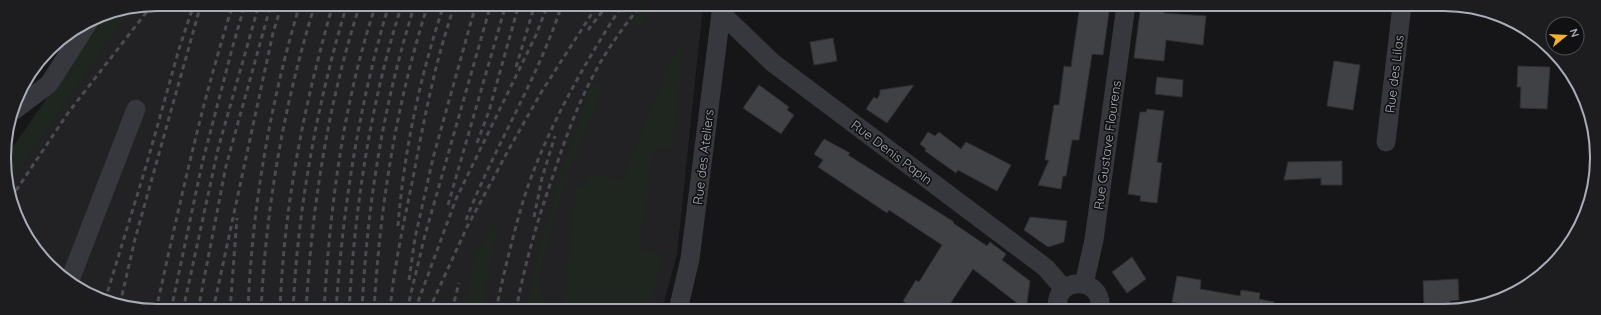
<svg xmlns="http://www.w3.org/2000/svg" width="1601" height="315" font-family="Quicksand,sans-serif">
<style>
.built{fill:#222225}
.green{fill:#1e261f}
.building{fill:#404145;stroke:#303034}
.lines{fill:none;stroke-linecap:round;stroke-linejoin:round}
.minor{stroke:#37383d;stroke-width:19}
.rail{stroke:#4a4c52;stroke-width:3;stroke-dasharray:5 4;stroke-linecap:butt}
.labels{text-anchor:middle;stroke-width:3.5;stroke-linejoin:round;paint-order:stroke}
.street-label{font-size:13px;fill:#a8adb8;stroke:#111113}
.rim{fill:none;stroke:#a8adb8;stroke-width:2}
</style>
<rect width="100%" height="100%" fill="#161618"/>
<path class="built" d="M158 4 703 5 677 254 662 310H138L89 295 42 259 12 207 6 157 45 101 96 17Z"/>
<path class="green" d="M648 4H658L640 26 630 25Z
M131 9 9 185 6 157 45 101 96 17Z
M676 49 683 50 673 148 654 147 639 250 664 254 648 310H615L564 305 576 185 586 187V174L622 180Z
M591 83 606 84 568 172 538 280 547 304 565 310H526L541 239Z
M500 218 482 310H463L476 253Z"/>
<path class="building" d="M1080 5H1110L1103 55 1092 54 1079 140H1072L1066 176H1063L1061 189 1038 185 1049 160H1045L1054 105H1059L1064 66 1071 67Z
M1141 5H1165L1164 13 1206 16 1203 45 1166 40 1164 61 1134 58Z
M833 38 837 61 814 65 810 42Z
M1334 61 1360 65 1353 110 1327 106Z
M1518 66 1550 67 1547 109 1520 108 1521 87H1517Z
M1157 77 1183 80 1182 97 1155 94Z
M759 85 789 107 787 110 794 115 781 134 743 108Z
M914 85 887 123 866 109 874 97 877 99 880 94V90Z
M1147 109 1164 111 1157 162 1162 163 1157 203 1140 201 1141 196 1128 194 1140 112H1146Z
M928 132 935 136 939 132 961 149 966 142 1011 165 997 191 958 170 956 173 925 151 926 149 920 144Z
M824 139 850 153 848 155 954 222 953 223 987 246 990 242 1006 254 1002 260 1030 281 1026 310 973 269 946 310H918L903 301 916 280 919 282 942 245 889 210 887 213 818 167 823 160 814 154Z
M1342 161V185H1321V178L1284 180 1288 162Z
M1030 217 1067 221 1064 242 1048 247 1024 230Z
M1132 257 1146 279 1127 293 1112 272Z
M1177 276 1201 280 1200 289 1240 296 1241 290 1260 293 1259 299 1274 302V311L1201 310 1202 308 1172 302Z
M1458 279 1459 300 1450 301 1449 304 1424 305 1423 281Z"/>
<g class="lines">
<path class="minor" d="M721 13 773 63 1046 268 1064 289
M13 111 49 84 88 23
M1386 142 1402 5
M70 280 136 109
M1084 284 1094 240 1126 5
M678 310 690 259 721 13 725 6
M1058 310C1051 277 1104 273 1100 310"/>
<path class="rail" d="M588 30 608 4
M516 67 535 4
M477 143 489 111 519 4
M11 198 68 113 152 5
M448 205 506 4
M534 217 542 178 555 136
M466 220C494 147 538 79 562 4
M398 226C404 150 420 77 444 4
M409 280 415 238 433 158 476 4
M105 300 147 163 179 49 194 4
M120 304 135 239 201 4
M156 310C179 207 201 105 233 4
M171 310 202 164 232 49 245 4
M183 310 218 149 259 4
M198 310 226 166 271 4
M213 310 273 33 282 4
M230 310 237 218
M248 310C252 207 270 103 300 4
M261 310C266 206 284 104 315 4
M280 310C284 204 304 105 333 4
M293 310C298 206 317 104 347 4
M306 310C312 206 328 103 360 4
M324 310C330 207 343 103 376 4
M336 310C343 206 359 104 389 4
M349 310C355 206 370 104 402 4
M362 310C367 206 383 104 415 4
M374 310C380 206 396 104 428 4
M390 310C394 266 404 222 413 178 424 120 435 61 455 4
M407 310 425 235 491 4
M415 310 456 199 536 35 548 4
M429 310 467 227 509 149 542 91 598 4
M452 310 459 283
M496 310C504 272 513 235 524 198 546 130 584 64 623 4
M516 310C525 263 538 218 554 173 565 139 577 106 594 74 607 49 624 26 642 4"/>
</g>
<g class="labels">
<g class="street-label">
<text transform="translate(1394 74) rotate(-83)" y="5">Rue des Lilas</text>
<text transform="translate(1107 145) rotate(-82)" y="5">Rue Gustave Flourens</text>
<text transform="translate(892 152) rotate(37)" y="5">Rue Denis Papin</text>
<text transform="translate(703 157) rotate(-83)" y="5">Rue des Ateliers</text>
</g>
</g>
<path d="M0 0H1601V315H0ZM157 11H1444A146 146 0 0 1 1590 157V158A146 146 0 0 1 1444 304H157A146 146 0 0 1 11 158V157A146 146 0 0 1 157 11Z" fill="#1d1d20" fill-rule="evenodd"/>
<path class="rim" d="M157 11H1444A146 146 0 0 1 1590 157V158A146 146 0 0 1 1444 304H157A146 146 0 0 1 11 158V157A146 146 0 0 1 157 11Z"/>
<g transform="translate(1565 36) rotate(72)"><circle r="19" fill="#111113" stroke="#4d4f55"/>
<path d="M0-3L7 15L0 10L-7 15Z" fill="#f2b134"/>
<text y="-6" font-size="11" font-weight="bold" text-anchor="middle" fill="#a8adb8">N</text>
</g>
</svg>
